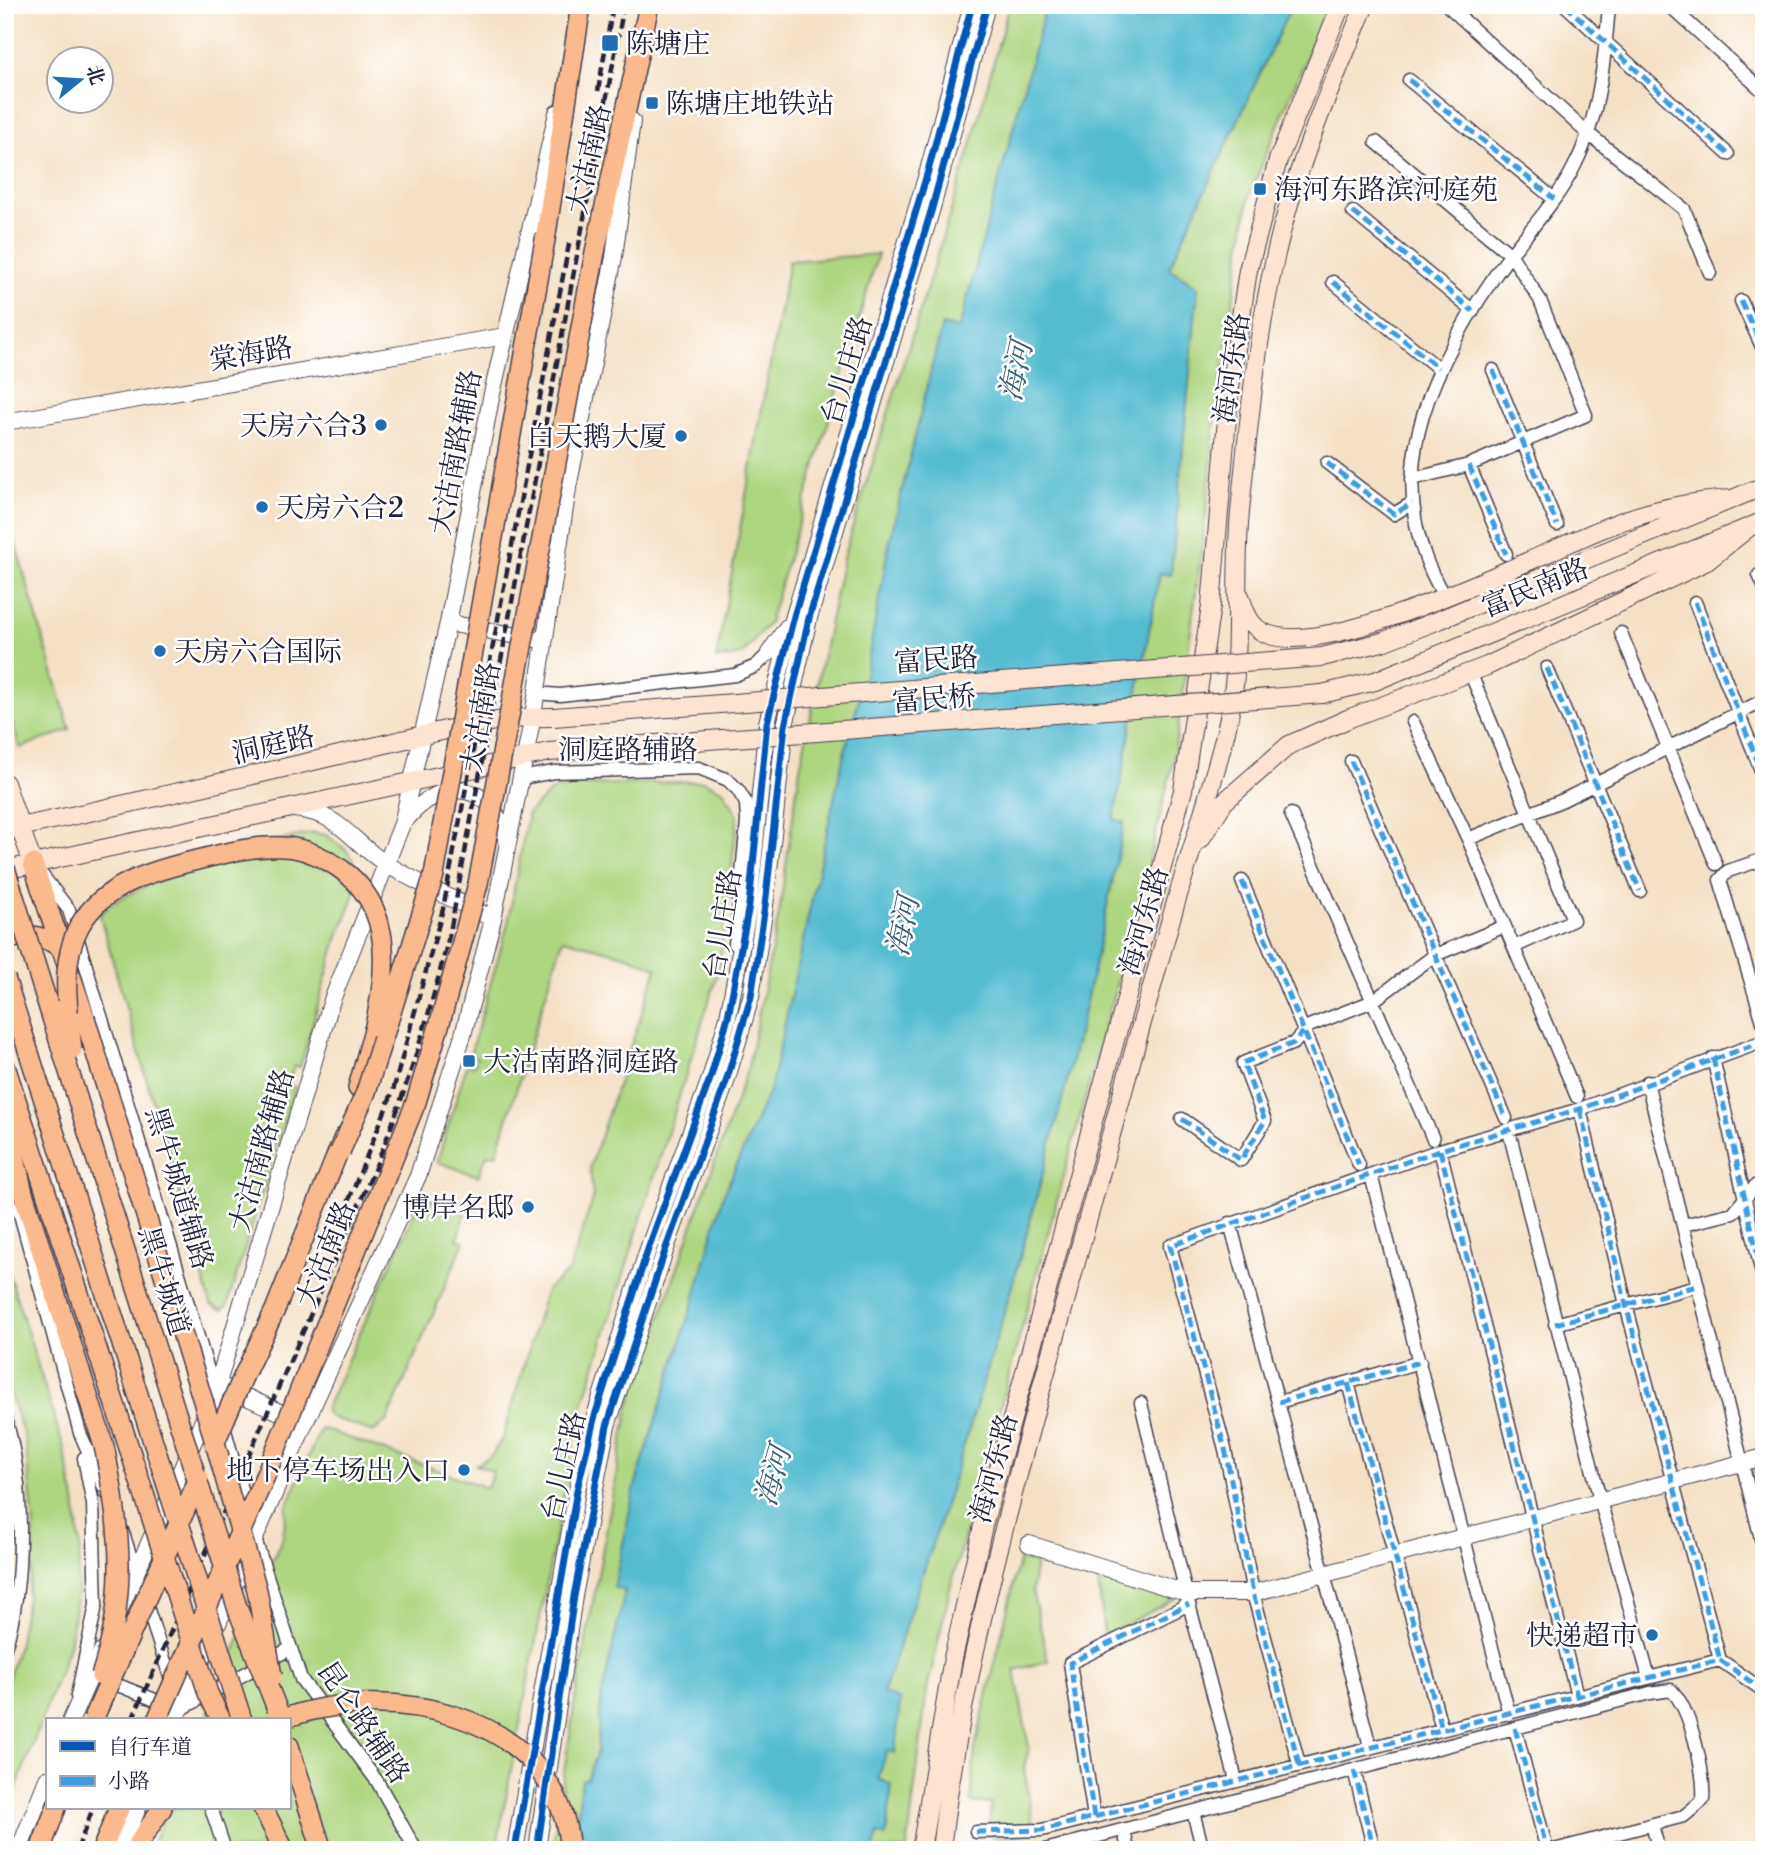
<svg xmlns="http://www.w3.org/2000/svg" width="1769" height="1855" font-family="'Libre Bodoni','Noto Serif SC',serif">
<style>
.green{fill:#aed57f;stroke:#687c5d;stroke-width:2}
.water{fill:#54bbd1;stroke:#3b6e86;stroke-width:2}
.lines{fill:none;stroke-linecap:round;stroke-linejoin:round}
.minor-casing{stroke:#423e50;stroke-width:15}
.tertiary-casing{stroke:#423e50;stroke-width:18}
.secondary-casing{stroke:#423e50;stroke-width:20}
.trunk-casing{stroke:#423e50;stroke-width:22}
.minor{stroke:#fff;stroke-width:12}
.tertiary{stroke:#fff;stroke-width:16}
.secondary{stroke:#fde3d1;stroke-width:18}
.trunk{stroke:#fbba8d;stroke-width:19}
.rail{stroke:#22223b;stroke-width:4.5;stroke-dasharray:10 5;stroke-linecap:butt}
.secondary-bridge-casing{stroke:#423e50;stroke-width:20;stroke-linecap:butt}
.trunk-bridge-casing{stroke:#423e50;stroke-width:22;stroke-linecap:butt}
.secondary-bridge{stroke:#fde3d1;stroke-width:18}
.trunk-bridge{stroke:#fbba8d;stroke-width:19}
.quiet{stroke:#3c9ce2;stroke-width:5;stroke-dasharray:10 5;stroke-linecap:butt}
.cycleway-casing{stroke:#fff;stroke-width:11}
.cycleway{stroke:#0057b8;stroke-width:7}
.poi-dot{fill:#1f6fb2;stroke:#fff;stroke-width:2.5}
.labels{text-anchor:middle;stroke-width:5;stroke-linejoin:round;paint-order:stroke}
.poi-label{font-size:28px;fill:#22223b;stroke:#fff;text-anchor:start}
.street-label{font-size:28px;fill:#22223b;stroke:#fff}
.water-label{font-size:30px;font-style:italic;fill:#365f77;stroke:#fff}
</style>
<rect width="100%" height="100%" fill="#fff"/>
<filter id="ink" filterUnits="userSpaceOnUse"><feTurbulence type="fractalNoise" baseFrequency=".0143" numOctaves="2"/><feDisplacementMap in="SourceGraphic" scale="14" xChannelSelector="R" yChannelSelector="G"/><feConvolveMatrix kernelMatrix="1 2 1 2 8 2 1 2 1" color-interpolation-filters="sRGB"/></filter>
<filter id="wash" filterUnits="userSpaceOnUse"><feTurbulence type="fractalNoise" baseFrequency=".00686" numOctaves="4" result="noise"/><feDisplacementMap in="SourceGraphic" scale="28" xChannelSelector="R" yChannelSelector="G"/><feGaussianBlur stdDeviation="1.57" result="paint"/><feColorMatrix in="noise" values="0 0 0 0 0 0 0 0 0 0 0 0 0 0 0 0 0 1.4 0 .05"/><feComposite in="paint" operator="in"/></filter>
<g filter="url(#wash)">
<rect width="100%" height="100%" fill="#f4e0c5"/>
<path class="green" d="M1009 5H1328L1249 196 1215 420 1207 508 1174 758 1140 899 950 1589 927 1690 907 1850H552L577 1689 629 1406 748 1067 779 913 800 768 843 558 971 146Z
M878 254 769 623 742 655 716 659 789 261Z
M5 509 70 730 20 748 5 700Z
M704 781 724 791 738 816 719 969 577 1424 496 1850H150L168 1808H289V1720H205L283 1536 287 1506 319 1432 321 1429 327 1430 487 1488 493 1471 476 1465 492 1455 503 1437 546 1290 569 1271 593 1199 590 1167 657 968 628 956 563 939 496 1155 487 1154 478 1176 437 1162 467 1064 474 1066 477 1058 470 1055 508 923 528 813 550 792 567 786Z
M314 833 326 835 346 850 353 859 356 880 352 903 337 939 300 1067 294 1066 288 1084 295 1087 227 1306 222 1310 211 1305 100 916C115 887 277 838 314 833Z
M426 1197 465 1214 457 1238 464 1242 387 1421 373 1432 330 1417 325 1410 420 1200Z
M5 1261 63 1445 75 1500 80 1544 77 1594 69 1646 5 1818V1687L18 1647 31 1574 34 1526 25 1440 5 1379Z
M1764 1469V1526L1750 1473Z
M1021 1552 1036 1558 1032 1590 1048 1661 1015 1670 1029 1748 1024 1767 1034 1831 998 1838 988 1836 991 1804 971 1802 975 1748Z
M1098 1579 1175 1599 1104 1636Z"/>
<path class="water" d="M1046 5H1292L1169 268 1198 287 1171 575 1160 573 1114 819 1124 822C1068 1118 980 1408 883 1693L900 1700 895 1753 887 1751 878 1779 892 1785 886 1837 878 1834 873 1850H573L582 1779H587L597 1751 601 1699 625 1591 614 1587 635 1486 694 1300 723 1196 771 1086 842 762 866 671 889 544 942 325 959 329Z"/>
</g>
<g filter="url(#ink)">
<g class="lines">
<defs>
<path id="minor" d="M1447 5 1586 132 1684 209 1710 273
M1565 5 1728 154
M1669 5 1764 92
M1409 80 1554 199
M1376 142 1511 255 1540 300 1586 415 1469 465 1412 479
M1353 212 1473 311
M1333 282 1438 368
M1741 301 1764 351
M1493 370 1557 525
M1327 463 1394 514 1412 503
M1469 465 1506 554
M1759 575 1764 586
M1444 596C1377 484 1427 375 1494 277 1520 239 1555 206 1575 165 1599 118 1605 58 1609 5
M1695 602 1764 778
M1621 633 1716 864
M1547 668 1640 891
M1470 672 1573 920 1514 947
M536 693 560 695 735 675 756 666 769 653
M1413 722 1468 839 1577 1097
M1351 761 1506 1118
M521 778 554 772 699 768 728 780 738 790 746 803 747 822 735 944
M1291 814 1433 1139
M1468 839 1563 800 1764 700
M1764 859 1728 871 1720 880 1764 1025
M42 875 69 910 215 1393 248 1515
M1242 881 1359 1165
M1713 1058 1764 1283
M1647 1082 1764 1551
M1580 1109 1626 1305 1720 1660
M1182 1119 1241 1160 1265 1121 1243 1063 1294 1043 1309 1026 1373 1001 1435 955 1505 926
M1509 1131 1600 1500 1649 1678
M1440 1150 1577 1696
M1371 1175 1509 1714
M18 1207 80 1433 107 1494
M1230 1223 1370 1746
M1683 1225 1733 1213 1755 1186 1764 1184
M1555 1324 1697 1286
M1348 1383 1442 1729
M1279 1402 1420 1362
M1141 1403 1186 1593 1236 1780
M5 1417C25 1479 25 1585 5 1648
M122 1530 173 1686
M254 1536 301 1679 377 1781 416 1850
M103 1679 180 1710 291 1648
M77 1696 96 1605 93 1504 84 1458
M1515 1728 1547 1850
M1299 1764 1253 1593 1225 1449 1170 1246 1440 1150 1580 1109 1764 1041
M1354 1770 1374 1850
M211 1808 225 1850
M1193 1812 1203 1850
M1094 1817 1070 1663 1189 1604
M1652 1825 1659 1850
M1124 1830 1128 1850
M976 1832 1042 1830 1720 1660 1764 1691
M1045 1850 1650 1693 1671 1690C1691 1708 1705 1774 1703 1800L1684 1816 1554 1850"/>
<path id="tertiary" d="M5 422 505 336
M448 623 534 639
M769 653 787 627
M293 809C341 812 351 843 388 865 421 885 458 901 493 919
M405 821C442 774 493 781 507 842
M227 1388 299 1421
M1029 1544 1186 1593H1253L1764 1457
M120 1609 215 1393 332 1000 402 824 448 623 491 398 557 113
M71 1720 101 1652
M176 1720 305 1423 418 1176 463 1035 493 919 533 716 568 488 614 257 632 121
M19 1850 47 1779
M120 1850 138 1808
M515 1850 577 1490 594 1419 648 1249 711 1076 728 1017 749 905 767 723 794 616 928 171 972 5
M537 1850 574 1596 607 1426 665 1251 726 1082 751 997 765 906 785 726 809 618 932 208 987 5"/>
<path id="secondary" d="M1240 596C1245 612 1250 628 1267 634 1334 660 1538 554 1609 526 1647 511 1692 501 1733 499
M1322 657 1382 642 1439 620 1764 486
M1322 694 1375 681 1764 521
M5 783 33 864
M5 830C117 807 228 781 339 755 406 740 485 716 554 717
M1200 840 1224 802 1289 745 1350 718 1487 666 1707 561 1748 528
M5 870 549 752
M921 1850 953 1658 983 1526 1183 790 1211 606 1229 395 1248 270 1278 160 1341 5
M941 1850C959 1694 999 1543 1040 1393 1082 1239 1124 1086 1167 933 1186 865 1209 799 1226 731 1244 660 1233 584 1240 512 1249 417 1258 321 1282 229 1302 152 1334 79 1365 5"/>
<path id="trunk" d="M546 234 581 5
M595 252 649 5
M33 864 85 1018
M5 941C26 932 44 935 61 948
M5 1066 145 1497
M358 1088 375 1026
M5 1116 23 1193 104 1446
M244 1375 275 1310 344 1137
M289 1746 322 1850
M263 1808 284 1850
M40 1850 56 1808
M102 1850 119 1808
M134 1850 162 1808"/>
</defs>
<use href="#minor" class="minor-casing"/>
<use href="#tertiary" class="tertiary-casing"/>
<use href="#secondary" class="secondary-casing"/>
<use href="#trunk" class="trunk-casing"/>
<use href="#minor" class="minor"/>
<use href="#tertiary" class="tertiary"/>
<use href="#secondary" class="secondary"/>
<use href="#trunk" class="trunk"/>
<path class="rail" d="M598 91 613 5
M343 1215 393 1091 443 909 570 239
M132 1720 372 1175C406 1094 429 1017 450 932L624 5
M77 1850 93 1808"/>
<defs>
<path id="secondary-bridge" d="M554 717 1322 657
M549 752 1322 694"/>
<path id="trunk-bridge" d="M5 868 238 1610 277 1709
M5 978 242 1720
M85 1018 204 1404 257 1590 272 1676
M72 1050C68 1009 59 963 80 925 103 885 152 871 193 861 222 854 252 845 283 847 299 847 314 853 328 861 393 896 389 963 375 1026
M340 1152 366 1092 434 875 546 234
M214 1444 244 1375
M145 1497 208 1693 221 1720
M101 1676C128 1594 121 1529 104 1446
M93 1720 199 1478
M157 1720 266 1474 416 1102 439 1026 478 884 595 252
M280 1720C385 1680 553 1711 569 1842"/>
</defs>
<use href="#secondary-bridge" class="secondary-bridge-casing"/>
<use href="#trunk-bridge" class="trunk-bridge-casing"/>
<use href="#secondary-bridge" class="secondary-bridge"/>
<use href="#trunk-bridge" class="trunk-bridge"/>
<path class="quiet" d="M1565 5 1728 154
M1409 80 1554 199
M1353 212 1473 311
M1333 282 1438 368
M1741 301 1764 351
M1493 370 1557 525
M1327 463 1394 514 1412 503
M1469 465 1506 554
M1695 602 1764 778
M1547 668 1640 891
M1351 761 1506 1118
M1242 881 1359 1165
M1713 1058 1764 1283
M1580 1109 1626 1305 1720 1660
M1182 1119 1241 1160 1265 1121 1243 1063 1294 1043 1303 1032
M1440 1150 1577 1696
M1555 1324 1697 1286
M1348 1383 1442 1729
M1279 1402 1420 1362
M1515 1728 1547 1850
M1299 1764 1253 1593 1225 1449 1170 1246 1440 1150 1580 1109 1764 1041
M1354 1770 1374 1850
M1094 1817 1070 1663 1189 1604
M976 1832 1042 1830 1720 1660 1764 1691"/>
<defs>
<path id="cycleway" d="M515 1850 577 1490 594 1419 648 1249 711 1076 728 1017 749 905 767 723 794 616 928 171 972 5
M537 1850 574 1596 607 1426 665 1251 726 1082 751 997 765 906 785 726 809 618 932 208 987 5"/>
</defs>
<use href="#cycleway" class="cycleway-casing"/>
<use href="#cycleway" class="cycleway"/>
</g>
</g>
<g class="poi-dot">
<rect x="601" y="34" width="18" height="18" rx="3.5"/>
<rect x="645" y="96" width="14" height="14" rx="3.5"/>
<rect x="1253" y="182" width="14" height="14" rx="3.5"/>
<circle cx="381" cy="425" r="7"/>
<circle cx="681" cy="436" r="7"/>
<circle cx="262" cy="507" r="7"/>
<circle cx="160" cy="651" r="7"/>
<rect x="462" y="1054" width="14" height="14" rx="3.5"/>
<circle cx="528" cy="1207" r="7"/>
<circle cx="464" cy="1470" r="7"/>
<circle cx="1652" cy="1635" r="7"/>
</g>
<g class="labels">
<g class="poi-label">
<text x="626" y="53">陈塘庄</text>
<text x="666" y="113">陈塘庄地铁站</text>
<text x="1274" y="199">海河东路滨河庭苑</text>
<text x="367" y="435" text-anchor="end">天房六合3</text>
<text x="667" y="446" text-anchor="end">白天鹅大厦</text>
<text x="276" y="517">天房六合2</text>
<text x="174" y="661">天房六合国际</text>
<text x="483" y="1071">大沽南路洞庭路</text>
<text x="514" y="1217" text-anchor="end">博岸名邸</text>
<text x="450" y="1480" text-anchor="end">地下停车场出入口</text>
<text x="1638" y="1645" text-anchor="end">快递超市</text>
</g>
<g class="street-label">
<text transform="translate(588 159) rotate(-77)" y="10">大沽南路</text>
<text transform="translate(251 353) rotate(-10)" y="10">棠海路</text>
<text transform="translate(1231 368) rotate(-82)" y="10">海河东路</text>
<text transform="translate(846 370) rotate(-73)" y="10">台儿庄路</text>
<text transform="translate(455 452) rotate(-79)" y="10">大沽南路辅路</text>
<text transform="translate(1535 587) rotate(-22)" y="10">富民南路</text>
<text transform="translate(936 659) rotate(-4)" y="10">富民路</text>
<text transform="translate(934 698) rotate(-5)" y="10">富民桥</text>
<text transform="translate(480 717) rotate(-80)" y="10">大沽南路</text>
<text transform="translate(273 744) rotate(-13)" y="10">洞庭路</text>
<text x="628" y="759">洞庭路辅路</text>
<text transform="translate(1143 921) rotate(-74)" y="10">海河东路</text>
<text transform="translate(722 924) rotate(-81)" y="10">台儿庄路</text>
<text transform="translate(261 1150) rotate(-74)" y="10">大沽南路辅路</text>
<text transform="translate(180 1188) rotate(73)" y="10">黑牛城道辅路</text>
<text transform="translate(325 1254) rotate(-68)" y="10">大沽南路</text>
<text transform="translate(165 1281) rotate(73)" y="10">黑牛城道</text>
<text transform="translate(563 1466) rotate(-77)" y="10">台儿庄路</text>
<text transform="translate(993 1468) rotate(-75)" y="10">海河东路</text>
<text transform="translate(364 1722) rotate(56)" y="10">昆仑路辅路</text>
</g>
<g class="water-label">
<text transform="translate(1016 371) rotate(-78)" y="10">海河</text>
<text transform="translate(903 926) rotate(-78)" y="10">海河</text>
<text transform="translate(773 1476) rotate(-74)" y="10">海河</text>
</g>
</g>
<rect width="1769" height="1855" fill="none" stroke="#fff" stroke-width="28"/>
<rect x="46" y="1718" width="245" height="91" fill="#ffffff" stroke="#a7a7b1" stroke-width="2"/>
<rect x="60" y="1741" width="35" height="10" fill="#0057b8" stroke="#a7a7b1" stroke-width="2"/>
<text x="108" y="1754" font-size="21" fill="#22223b">自行车道</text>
<rect x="60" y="1776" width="35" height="10" fill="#3c9ce2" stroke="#a7a7b1" stroke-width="2"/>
<text x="108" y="1788" font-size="21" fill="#22223b">小路</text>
<g transform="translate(80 80) rotate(72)"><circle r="33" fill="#ffffff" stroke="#a7a7b1" stroke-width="2"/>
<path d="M0-5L12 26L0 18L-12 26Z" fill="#1f6fb2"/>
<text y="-10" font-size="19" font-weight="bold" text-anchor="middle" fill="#22223b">北</text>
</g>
</svg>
